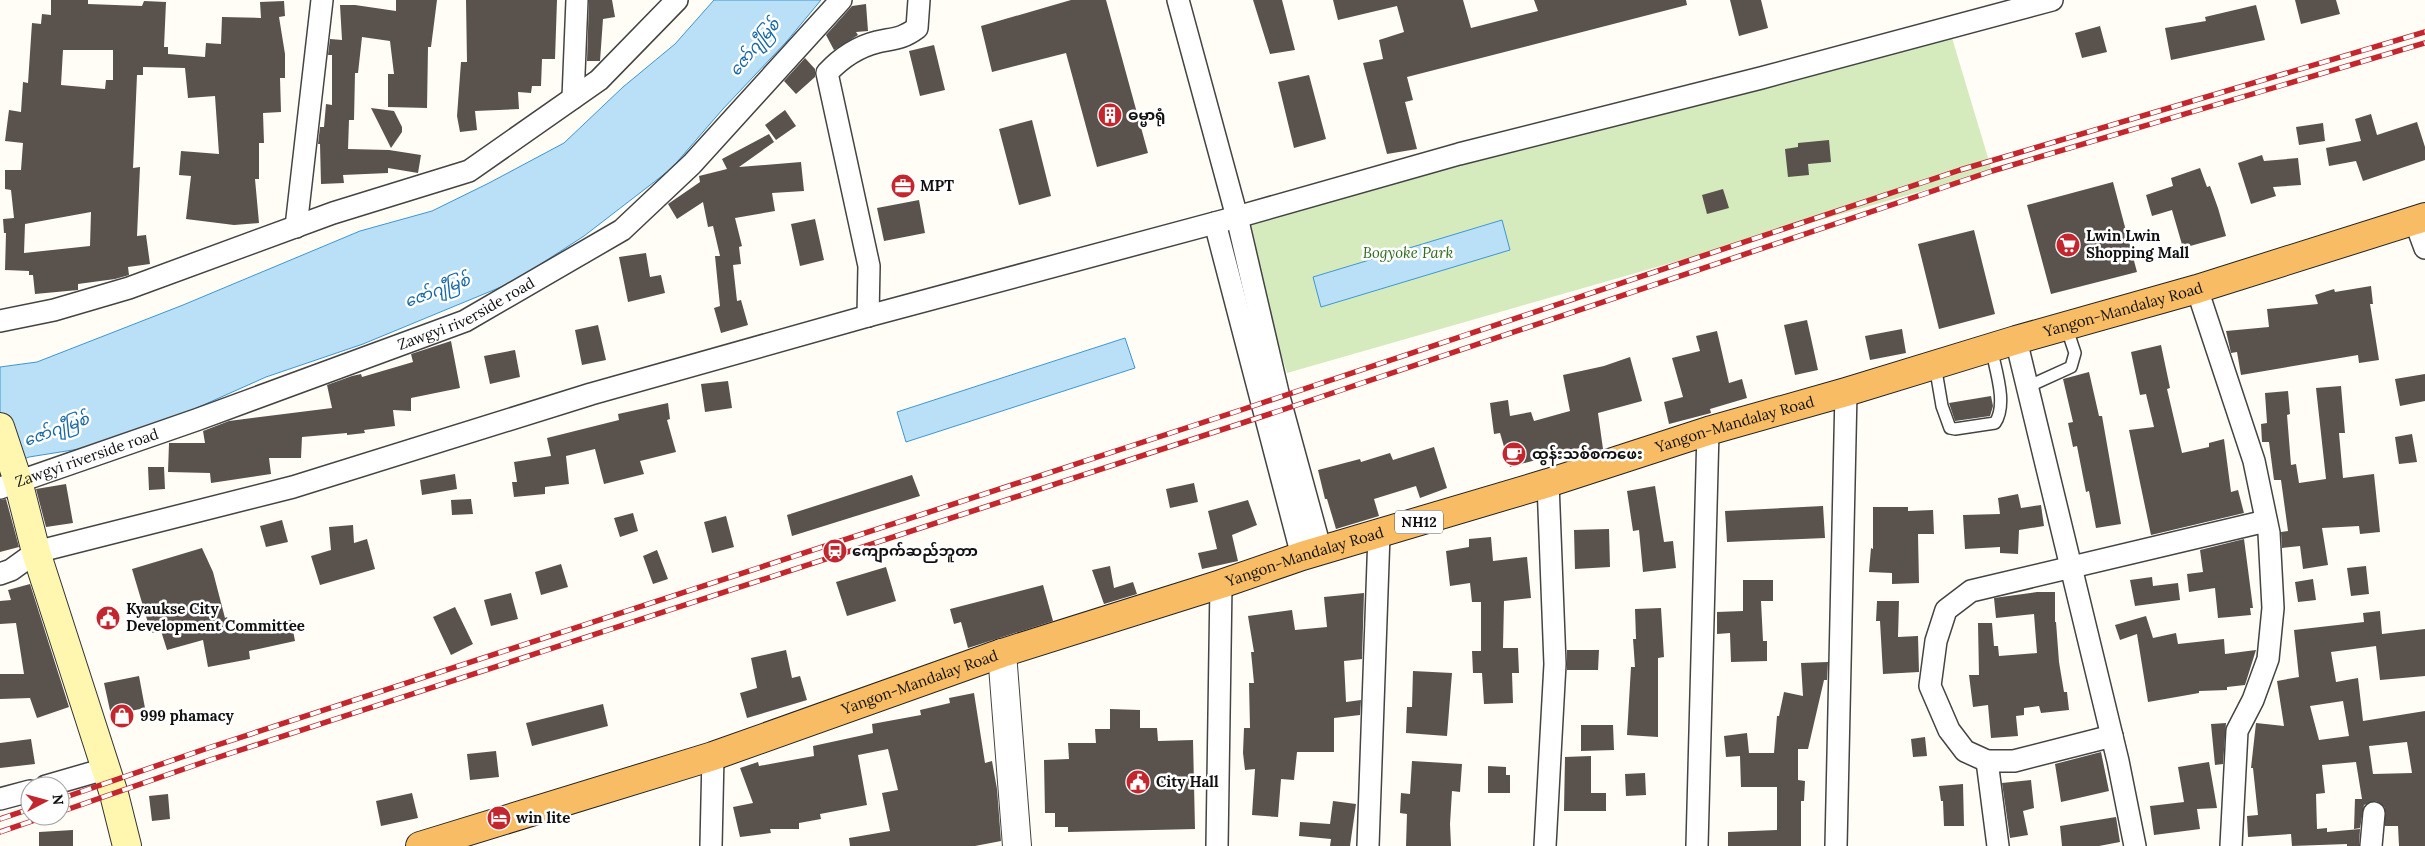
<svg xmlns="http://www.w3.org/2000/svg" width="2425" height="846" font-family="Lora,'Noto Sans Myanmar',serif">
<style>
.green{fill:#d5ebbd}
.water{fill:#b9e0f7;stroke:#3f96cf}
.building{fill:#5a524d;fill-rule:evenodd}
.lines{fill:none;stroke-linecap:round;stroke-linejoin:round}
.service-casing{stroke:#444;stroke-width:14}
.minor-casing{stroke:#444;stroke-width:24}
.tertiary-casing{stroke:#444;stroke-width:30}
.secondary-casing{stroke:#333;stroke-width:30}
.trunk-casing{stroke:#222;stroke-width:30}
.service{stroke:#fff;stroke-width:11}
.minor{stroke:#fff;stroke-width:21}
.tertiary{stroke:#fff;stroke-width:28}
.secondary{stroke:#fff6b0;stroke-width:28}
.trunk{stroke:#f7bc64;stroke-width:28}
.rail-casing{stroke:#c4262e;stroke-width:5.5}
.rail{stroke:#fff;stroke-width:4;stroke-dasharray:11;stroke-linecap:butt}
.labels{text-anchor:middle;stroke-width:5;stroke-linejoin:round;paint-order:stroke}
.shield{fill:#fff;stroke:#585858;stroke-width:1}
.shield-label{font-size:14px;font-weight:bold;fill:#111}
.poi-label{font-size:15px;font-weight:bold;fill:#111;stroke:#fff;text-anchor:start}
.park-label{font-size:15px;font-style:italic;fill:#2f6b1f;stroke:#fff}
.street-label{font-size:15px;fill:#111;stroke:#fff}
.water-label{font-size:16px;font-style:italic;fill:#1768a6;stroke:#fff}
</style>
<rect width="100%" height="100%" fill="#fffdf5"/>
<path class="green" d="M1949 28 1992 171 1287 373 1237 217Z"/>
<path class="water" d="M714 0H821L787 41 722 110 671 169 584 236 513 282 363 344 266 377 172 419 98 446 29 457 0 468V367L37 362 183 305 360 231 432 211 489 183 564 143 623 87 675 44Z
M1502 220 1510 250 1321 307 1313 277Z
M1125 338 1135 368 906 442 897 412Z"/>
<path class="building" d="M51 0H88V4L142 6 144 1 166 2 164 47H168V54L205 57 206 43 221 44 222 17 261 18 260 2 284 1 285 16 279 17 285 54V78H280L281 112 263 113 264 143H259V179H255L259 223 234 225 186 219 191 176 179 175 181 151 219 154 215 96 188 98 185 68 143 67V75H137L133 168 140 167 137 236 146 235 150 264 128 267 129 275 115 279 78 284V290L35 294 33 275H29V271L5 270 6 233H4L3 219 14 218 11 190 5 189V170H21L23 143 5 141 9 110 21 112 23 82 28 83 32 23 41 24 42 14 51 15ZM63 50H113V80H106L105 89 61 85ZM91 212 90 246 24 253 25 224Z
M396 0H437L431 47H428L427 108 388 107V74H394L390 41 362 37 358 73H355L354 120H349L348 149 389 150 421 155 418 173 388 168V173L343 175 344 183 321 184 320 144H318L320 127H324L326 104 332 105V55H328L330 39 342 40 340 5H355L396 11Z
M466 0H557L555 59H542L541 86H532L531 93 518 92 519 109 475 111 477 130 460 132 457 116 461 62H467Z
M589 0H612L615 17 603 19 600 61H587Z
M1071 0H1106L1148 153 1097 167 1066 53 992 72 981 26Z
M1253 0H1282L1295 50 1270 54Z
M1333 0H1463L1471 28 1538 11 1534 0H1686L1687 5 1407 77 1413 100 1405 102 1417 149 1387 154 1363 63 1383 59 1379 40 1404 32 1397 6 1338 20Z
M1730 0H1761L1768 28 1739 36Z
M2295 0H2336L2340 14 2301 24Z
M866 4 868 31 856 32 858 35 834 50 826 35 852 6Z
M2256 5 2265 40 2171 60 2165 28 2206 21 2205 17Z
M2100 26 2107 52 2082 58 2075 33Z
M934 45 945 90 920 96 909 51Z
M805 58 815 69V77L796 94 784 81Z
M1309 75 1326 139 1294 148 1278 82Z
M371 108 394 111 402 127V132L391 148Z
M785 110 796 126 776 140 765 125Z
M2371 114 2377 135 2417 122 2425 147V160L2363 181 2356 161 2329 166 2326 148 2361 141 2355 119Z
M1032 120 1051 196 1019 205 999 129Z
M2323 123 2325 141 2299 145 2296 127Z
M769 134 774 142 739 167 801 162 804 191 772 193 775 211 735 218 742 246 739 247 741 264 733 265 737 301 741 300 748 325 721 333 714 308 720 306 715 256H720L713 226 708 227 703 202 677 219 668 204 700 182 699 176 727 169 722 159Z
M1829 140 1831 162 1808 164 1809 175 1788 177 1785 149 1798 147V143Z
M2262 155 2264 161 2298 158 2301 185 2273 187 2276 196 2251 204 2238 163Z
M2200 168 2207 187 2210 186 2218 208 2226 236 2183 248 2172 210 2152 216 2146 195 2173 186 2171 178Z
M2113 182 2137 272 2051 294 2027 205Z
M1723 189 1729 208 1707 214 1702 195Z
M919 200 925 233 884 241 877 208Z
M815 219 824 260 800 266 791 224Z
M1974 230 1995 314 1939 329 1918 244Z
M646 253 650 277 661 275 665 293 628 302 619 257Z
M2371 286 2373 304H2370L2379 360 2359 363 2358 355 2241 375 2237 352 2231 353 2226 331 2269 327 2267 309 2318 304 2315 295 2334 289 2335 292Z
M1807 320 1818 370 1795 375 1784 325Z
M598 325 606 360 582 365 575 330Z
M1902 329 1906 353 1870 360 1865 336Z
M1717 331 1729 383 1742 379 1747 398 1710 409 1711 413 1669 424 1664 402 1683 397 1672 358 1700 351 1696 336Z
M451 341 460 388 411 398V411L393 410 395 426 364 430 365 433 347 435V433L302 437 301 458H269L271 474 211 483 210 473 168 472 169 443H205L203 431 229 421 332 408 327 385 352 376 361 374 362 377 413 362 411 354Z
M2161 345 2170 388 2167 389 2182 453 2209 447V443L2224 439 2231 492 2238 490 2244 513 2151 535 2129 430 2154 427 2146 394 2140 395 2131 352Z
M515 350 520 377 490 384 484 356Z
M1630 357 1642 401 1598 413 1603 449 1584 453 1583 447 1510 467 1500 433 1494 434 1490 403 1508 400 1510 416 1531 412 1534 421 1570 411 1563 375 1604 366Z
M2089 372 2099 416H2102L2121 524 2096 528 2089 491 2086 492 2077 446 2073 447 2068 423 2073 422 2063 379Z
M2425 374V401L2400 406 2395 379Z
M728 381 732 408 705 412 701 384Z
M2341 386 2345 433H2339L2343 478 2374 474 2380 532 2360 534 2359 526 2322 528 2328 565 2303 569 2300 546 2282 548 2281 532 2288 531 2281 480H2274L2269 442H2262L2261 424 2267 423 2265 393 2288 391 2290 414 2287 415 2291 465 2296 464 2299 483 2326 479 2316 388Z
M1991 396 1993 406 1990 416 1955 421 1949 403Z
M668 403 670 419 667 420 676 452 640 461 644 474 604 484 595 449 566 456 569 484 545 487V494L514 497 512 482H517L514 462 551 456 547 438 619 420 618 414Z
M2412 434 2417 462 2399 464 2395 437Z
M1434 447 1447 488 1420 498 1416 486 1374 499 1379 516 1336 529 1327 499H1325L1318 470 1360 459 1361 462 1390 453 1393 460Z
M148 467H164L165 489 149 490Z
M455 474 457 489 422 495 420 480Z
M912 475 920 496 792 536 787 515Z
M1194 483 1198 502 1170 508 1166 489Z
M66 484 73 523 46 527 36 489Z
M1655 486 1664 542 1673 541 1676 568 1643 572 1639 530 1633 531 1627 491Z
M2018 494 2021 508 2041 505 2044 526 2019 530 2018 554 2000 553V547L1965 549 1963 515 2000 514 1998 498Z
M6 499 19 547 0 552V500Z
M471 499 473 514 452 515 451 500Z
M1248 500 1257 525 1232 535 1238 561 1202 569 1198 553 1217 549 1208 511Z
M1823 506 1825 538 1727 542 1725 511Z
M1873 507H1908V511L1933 510 1934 534H1918L1919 583 1892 584V573L1869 572 1871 548 1873 549Z
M633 513 638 531 620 537 614 518Z
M726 516 734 547 712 553 704 522Z
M282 520 288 542 266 547 260 526Z
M353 525 354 543 367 539 375 569 320 585 311 556 331 550 329 527Z
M1609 529 1610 567 1575 569 1574 530Z
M1491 537 1493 561 1527 557 1531 598 1504 601 1503 648H1518L1519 673H1512L1513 703 1484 704 1482 673H1473L1472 651H1481V602H1472L1470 583 1450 586 1446 551 1469 547V539Z
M2244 539 2253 608H2250L2251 615 2218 618 2215 588 2189 592 2187 574 2203 572 2200 550Z
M202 548 213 572 225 618 227 617 232 633 291 620 295 641 249 651 250 659 208 667 203 640 167 650 161 631 151 633 132 569Z
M657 550 668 579 653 584 643 556Z
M561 564 568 587 541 595 535 572Z
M1110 566 1114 588 1133 582 1137 594 1104 604 1092 570Z
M2366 566 2369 594 2351 596 2347 568Z
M886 567 896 601 847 616 836 582Z
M2152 577 2153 586 2178 583 2180 600 2135 606 2130 580Z
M2313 579 2316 600 2298 602 2295 582Z
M1743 580H1773V601H1761L1763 641H1767V661L1731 662 1730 633 1717 634V612L1743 611Z
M30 584 69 707 37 718 30 698 0 699V674H24L16 623 0 624V601L11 600 8 590Z
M1043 585 1053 621 968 648 961 622 954 624 950 609Z
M2037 592H2055V622H2056L2059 662 2064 692H2067L2069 710 2041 713 2039 706 2024 708V715L2016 716 2018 736 1991 738 1988 705 1973 707 1969 675H1979L1978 623H1992L1994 646H1998L1999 656 2037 653 2034 614 1996 618 1994 598Z
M511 593 518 619 491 626 484 600Z
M1364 593 1362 659 1344 661 1346 702 1361 700 1360 715 1334 718V752H1297L1294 780 1281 779 1278 817 1252 815 1255 769 1245 770 1243 753 1244 728H1250L1249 683H1254L1251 652H1254L1248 616 1292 610 1295 630 1327 627 1324 597Z
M1877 601H1899L1898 637 1918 636 1919 672 1883 674 1880 621H1876Z
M455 607 473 644 451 655 433 617Z
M1661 608 1664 657 1658 658V737L1627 735 1631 667H1635L1633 639H1636L1635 609Z
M2380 611 2382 634 2425 629V676L2380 680 2376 646 2331 652 2336 682 2358 678 2363 721 2425 711V846H2399L2398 826H2385V808L2376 801 2364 805 2360 828 2354 829 2355 799H2362L2356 762 2322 765 2325 793 2316 794 2317 829 2327 828V832L2360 829 2359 846H2347V844L2292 846 2291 834 2248 837 2247 816 2258 815 2253 768H2251L2256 723 2284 726 2277 681 2299 677 2294 630 2364 622 2363 613ZM2343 701 2349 736 2319 740 2310 706ZM2407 742 2412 773 2373 774 2369 746Z
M2146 616 2153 638 2176 633 2178 644 2224 639 2225 654 2256 650 2245 685 2227 687V690L2199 691V693L2148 702 2137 634 2120 640 2115 625Z
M786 650 792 678 800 676 807 700 747 718 740 693 757 688 751 658Z
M1567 650H1599L1598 670H1567Z
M1828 662 1827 680H1824L1808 749H1798V780L1805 781 1804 801H1801V846H1728V832L1777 830V787H1741L1740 756 1726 757 1724 736 1747 733 1749 753H1774L1777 716H1779L1784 692 1803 696 1801 663Z
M1413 671 1452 673 1447 736 1406 733 1407 707H1412Z
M139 676 145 708 111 715 104 683Z
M974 693 985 763 992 761 997 789 1001 841 975 846H850L849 838 890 831 882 793 898 790 888 749 858 755 867 805 820 814 821 819 799 823V829H770L771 833 740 837 733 807 753 803 740 768 758 762 759 766 814 756 813 746 873 733 872 724 921 715 920 710 950 703 949 698Z
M603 704 608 726 532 746 526 723Z
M1110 709 1140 710V728H1157L1158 741 1193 740 1195 829 1068 832V827H1055V813H1045L1044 760 1069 759 1068 743H1096L1095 729H1110Z
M2226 723 2223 764 2215 765 2211 724Z
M1581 725H1613L1614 750 1581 751Z
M1925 737 1927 756 1913 757 1911 739Z
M31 739 35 764 0 768V743Z
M496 751 499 777 470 780 467 754Z
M2101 752 2109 791 2061 802 2055 764Z
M1591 756V793H1606V811H1564L1565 757Z
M1412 761 1462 764 1460 792 1452 791 1450 824 1451 846H1406L1407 814 1400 813 1401 793 1410 794Z
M2209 762 2217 808 2197 809 2200 829 2154 835 2150 806 2184 802 2178 767Z
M1488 766 1506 767V775H1510V793H1488Z
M1645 773 1646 795 1626 796 1625 774Z
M2031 780 2034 808 2023 811 2028 835 2010 838 2002 783Z
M1963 784 1964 826H1944L1943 801H1941L1939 786Z
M412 793 418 818 381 826 376 801Z
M168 794 170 819 152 821 149 796Z
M1333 801 1356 804 1350 846H1330L1331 839 1299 836 1300 822 1330 824Z
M2116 817 2120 842 2099 846H2062L2060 826Z
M73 830V846H39V832Z"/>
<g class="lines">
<defs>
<path id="service" d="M1935 365 1942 406 1950 428 1955 429 1995 423C2008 404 1995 369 1991 347
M2027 387 2071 367 2075 353 2066 326"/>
<g id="minor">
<path d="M1178 0 1237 217 1279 397 1321 551"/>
<path d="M573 98 577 0"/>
<path d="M2415 221 2425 248"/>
<path d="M1215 223 1302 556"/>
<path d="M296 227 322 0"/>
<path d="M2197 289 2254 461 2269 533 2273 608 2268 659 2253 700 2237 731 2231 846"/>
<path d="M868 316 869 266 827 73C840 59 857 47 877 42 895 38 902 39 917 28L919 0"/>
<path d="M0 321 54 310 129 288 333 213 469 171 599 80 677 0"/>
<path d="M2016 340 2118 761 2135 846"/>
<path id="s1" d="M0 488 196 420 465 321 622 230 692 164 841 0"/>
<path d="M0 574 11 570 36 552 293 487 591 394 868 316 1237 217 1459 154 1761 78 2052 0"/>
<path d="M2112 736 2014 761H1987L1965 751 1949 730 1930 686 1936 641 1946 610 1971 591 2266 521"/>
<path d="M1987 761 1998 846"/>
<path d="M46 786 105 769"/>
<path d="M0 799 30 791"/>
<path d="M711 846 713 756"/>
<path d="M1217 846 1221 584"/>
<path d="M1368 846 1379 534"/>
<path d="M1545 846 1555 664 1548 483"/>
<path d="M1697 846 1708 431"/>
<path d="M1836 846 1846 392"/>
<path d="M2371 846 2374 813"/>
</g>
<path id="tertiary" d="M1002 653 1017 846"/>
<path id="secondary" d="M0 427 18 481 36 552 114 794 127 846"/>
<g id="trunk">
<path id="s2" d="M420 846 713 756 1002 653 1221 584 1302 556 1548 483 1708 431 1846 392 2016 340 2197 289 2425 217"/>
</g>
</defs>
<use href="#service" class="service-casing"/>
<use href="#minor" class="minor-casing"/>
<use href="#tertiary" class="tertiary-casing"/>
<use href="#secondary" class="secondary-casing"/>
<use href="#trunk" class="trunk-casing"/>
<use href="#service" class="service"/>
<use href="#minor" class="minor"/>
<use href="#tertiary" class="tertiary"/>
<use href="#secondary" class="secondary"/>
<use href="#trunk" class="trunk"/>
<defs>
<path id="rail" d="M60 799 208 748 1241 410 1960 170 2425 32
M60 812 210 760 1282 410 1992 171 2425 43
M0 819 30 809
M0 832 47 816"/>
</defs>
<use href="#rail" class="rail-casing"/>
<use href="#rail" class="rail"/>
</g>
<defs>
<symbol id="building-disc" viewBox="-11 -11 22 22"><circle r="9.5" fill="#c4262e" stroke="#fff"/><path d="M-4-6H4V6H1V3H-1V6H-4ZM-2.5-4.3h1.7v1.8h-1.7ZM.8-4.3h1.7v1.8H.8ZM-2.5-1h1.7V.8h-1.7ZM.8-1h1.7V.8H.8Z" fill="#fff"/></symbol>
<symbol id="office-disc" viewBox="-11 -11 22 22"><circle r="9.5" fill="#c4262e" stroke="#fff"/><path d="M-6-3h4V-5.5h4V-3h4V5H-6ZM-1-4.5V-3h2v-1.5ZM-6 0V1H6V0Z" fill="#fff"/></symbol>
<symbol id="supermarket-disc" viewBox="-11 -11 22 22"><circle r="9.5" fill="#c4262e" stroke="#fff"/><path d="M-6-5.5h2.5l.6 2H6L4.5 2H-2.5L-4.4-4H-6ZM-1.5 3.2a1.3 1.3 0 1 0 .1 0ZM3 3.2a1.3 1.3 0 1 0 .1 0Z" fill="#fff"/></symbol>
<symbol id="cafe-disc" viewBox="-11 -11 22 22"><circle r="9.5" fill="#c4262e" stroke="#fff"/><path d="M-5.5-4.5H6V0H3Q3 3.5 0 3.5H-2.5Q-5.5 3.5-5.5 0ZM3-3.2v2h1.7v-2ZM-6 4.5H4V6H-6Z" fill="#fff"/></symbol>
<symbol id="station-disc" viewBox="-11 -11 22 22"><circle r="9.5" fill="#c4262e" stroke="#fff"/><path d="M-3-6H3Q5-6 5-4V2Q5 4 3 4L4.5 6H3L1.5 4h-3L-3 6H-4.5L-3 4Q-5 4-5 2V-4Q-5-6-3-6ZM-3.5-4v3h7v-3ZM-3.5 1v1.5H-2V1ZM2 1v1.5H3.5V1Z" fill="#fff"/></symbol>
<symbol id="civic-disc" viewBox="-11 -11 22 22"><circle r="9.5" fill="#c4262e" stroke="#fff"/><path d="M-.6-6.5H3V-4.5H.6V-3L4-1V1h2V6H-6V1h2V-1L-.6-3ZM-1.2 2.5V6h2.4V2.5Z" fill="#fff"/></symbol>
<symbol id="shop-disc" viewBox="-11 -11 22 22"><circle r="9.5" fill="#c4262e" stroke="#fff"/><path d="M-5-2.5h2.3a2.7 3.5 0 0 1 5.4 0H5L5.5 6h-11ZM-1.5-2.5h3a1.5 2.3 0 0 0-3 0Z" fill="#fff"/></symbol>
<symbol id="hotel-disc" viewBox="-11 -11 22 22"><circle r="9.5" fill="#c4262e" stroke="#fff"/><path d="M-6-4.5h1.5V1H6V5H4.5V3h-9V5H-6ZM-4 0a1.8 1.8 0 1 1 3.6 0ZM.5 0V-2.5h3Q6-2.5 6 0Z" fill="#fff"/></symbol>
</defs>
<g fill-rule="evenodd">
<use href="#building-disc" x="1096" y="101" width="28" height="28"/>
<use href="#office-disc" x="889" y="172" width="28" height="28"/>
<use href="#supermarket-disc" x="2054" y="231" width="28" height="28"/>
<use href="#cafe-disc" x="1500" y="440" width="28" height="28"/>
<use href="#station-disc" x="821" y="537" width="28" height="28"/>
<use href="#civic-disc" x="94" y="604" width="28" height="28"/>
<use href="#shop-disc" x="108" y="702" width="28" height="28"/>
<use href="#civic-disc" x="1124" y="768" width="28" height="28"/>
<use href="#hotel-disc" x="485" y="804" width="28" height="28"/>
</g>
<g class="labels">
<rect class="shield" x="1395" y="510.5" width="48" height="23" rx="4"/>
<g class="shield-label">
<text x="1419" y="527">NH12</text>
</g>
<g class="poi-label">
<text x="1128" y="120">ဓမ္မာရုံ</text>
<text x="920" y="191">MPT</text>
<text x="2086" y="241">Lwin Lwin<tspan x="2086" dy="17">Shopping Mall</tspan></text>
<text x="1532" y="459">ထွန်းသစ်စကဖေး</text>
<text x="852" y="556">ကျောက်ဆည်ဘူတာ</text>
<text x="126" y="614">Kyaukse City<tspan x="126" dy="17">Development Committee</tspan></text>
<text x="140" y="721">999 phamacy</text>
<text x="1156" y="787">City Hall</text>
<text x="516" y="823">win lite</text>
</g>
<g class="park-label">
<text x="1408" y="258">Bogyoke Park</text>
</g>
<g class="street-label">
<text dy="5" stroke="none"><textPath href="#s2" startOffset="1786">Yangon-Mandalay Road</textPath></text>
<text dy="5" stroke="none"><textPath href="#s1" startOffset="498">Zawgyi riverside road</textPath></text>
<text dy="5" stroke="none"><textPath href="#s2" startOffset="1381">Yangon-Mandalay Road</textPath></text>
<text dy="5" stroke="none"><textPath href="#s1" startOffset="92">Zawgyi riverside road</textPath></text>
<text dy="5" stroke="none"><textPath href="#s2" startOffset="931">Yangon-Mandalay Road</textPath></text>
<text dy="5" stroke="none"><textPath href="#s2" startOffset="526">Yangon-Mandalay Road</textPath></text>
</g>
<g class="water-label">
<text transform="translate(754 47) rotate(-50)" y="6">ဇော်ဂျီမြစ်</text>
<text transform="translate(437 290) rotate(-20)" y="6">ဇော်ဂျီမြစ်</text>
<text transform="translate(56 429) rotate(-20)" y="6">ဇော်ဂျီမြစ်</text>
</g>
</g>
<g transform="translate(45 801) rotate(84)"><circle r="24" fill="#ffffff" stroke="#a0a0a0"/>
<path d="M0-4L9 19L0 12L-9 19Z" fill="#c4262e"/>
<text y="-8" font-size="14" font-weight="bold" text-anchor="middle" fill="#111111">N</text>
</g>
</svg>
